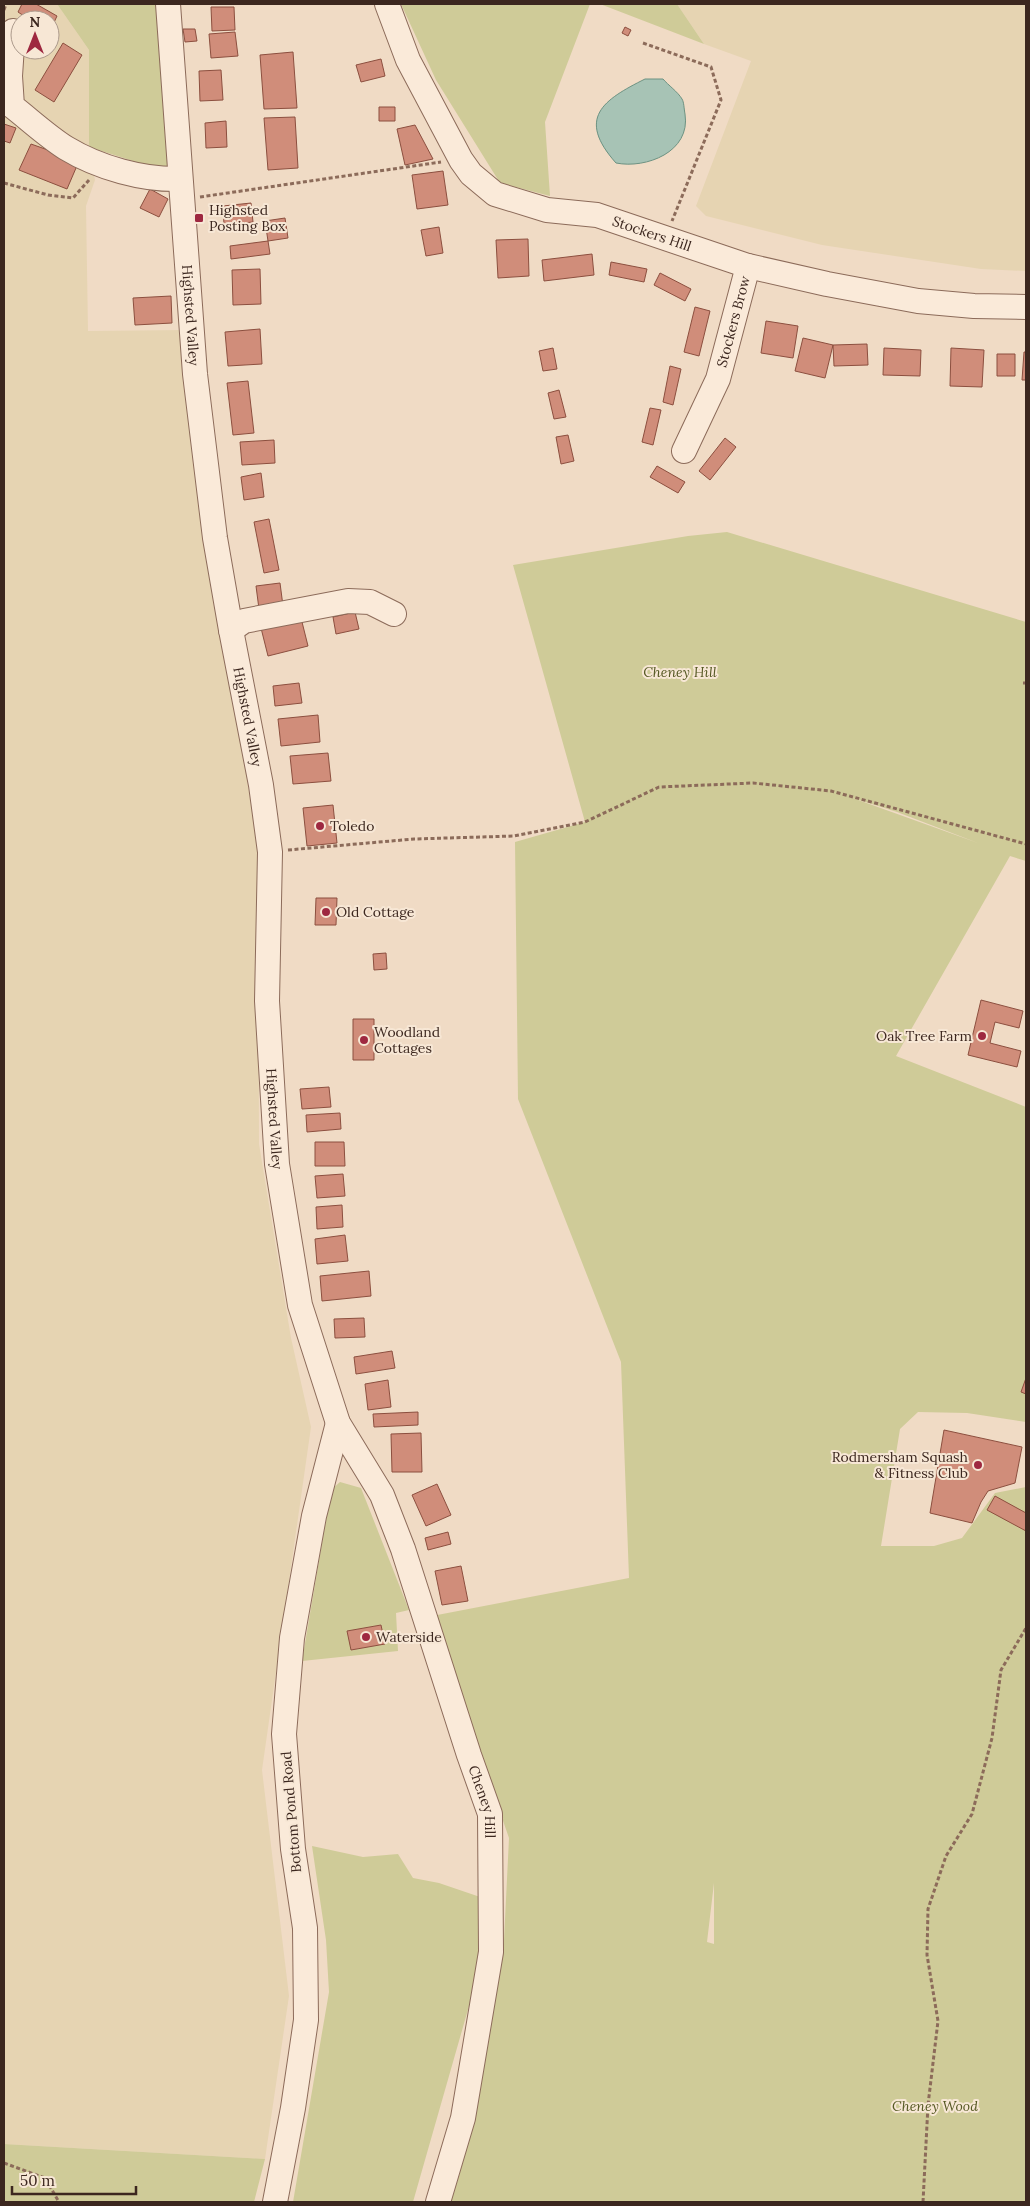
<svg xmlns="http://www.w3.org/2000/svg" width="1030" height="2206" font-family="Lora,serif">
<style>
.farmland{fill:#e6d4b2;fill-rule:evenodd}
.green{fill:#cfcb98;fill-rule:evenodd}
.water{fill:#a7c3b5;stroke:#6d9282}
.building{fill:#d08d7a;stroke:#8c4f3f}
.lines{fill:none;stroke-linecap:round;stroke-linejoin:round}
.minor-casing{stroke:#8c6b5a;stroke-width:26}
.path{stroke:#8c6b5a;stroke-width:3;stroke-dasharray:4 2.5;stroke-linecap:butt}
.minor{stroke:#faead9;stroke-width:24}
.poi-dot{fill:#9e2840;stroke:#f7e7d5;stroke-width:2}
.labels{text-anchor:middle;stroke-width:4;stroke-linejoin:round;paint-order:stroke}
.poi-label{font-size:14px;fill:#3c271f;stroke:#f7e7d5;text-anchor:start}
.street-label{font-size:14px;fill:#3c271f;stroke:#f7e7d5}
.park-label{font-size:14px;font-style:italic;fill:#565924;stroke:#f7e7d5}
</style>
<rect width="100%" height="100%" fill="#f0dbc5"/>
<path class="farmland" d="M4 4H57L89 50V147L95 180 86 206 88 331 185 330 211 557 258 848 259 1144 291 1338 311 1427 262 1770 289 1996 265 2159 4 2144ZM20 20H50V50H20Z
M677 4H1026V271L981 269 822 245 706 216 696 206 751 61 704 44Z"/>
<path class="green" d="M57 4H161L170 165 158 169 89 147V50Z
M401 4H590L545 122 550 196 500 183 436 80Z
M600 4H677L704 44Z
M727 532 1026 622V861L1010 856 896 1056 1026 1107V1422L967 1413 918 1412 900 1429 881 1546H934L962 1538 995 1493 1026 1487V2202H451L463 2162 504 1940 509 1838 432 1616 629 1578 621 1362 518 1099 515 842 585 822 513 565 688 536ZM850 797 897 812 978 843ZM714 1883V1944L707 1942Z
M340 1482 361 1488 409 1610 396 1613 398 1651 302 1661 331 1490ZM381 1625 384 1644 351 1650 348 1631Z
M312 1846 363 1857 398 1854 413 1878 439 1883 486 1899 479 1971 413 2202H293L329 1992 326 1940Z
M4 2144 265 2159 254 2202H4Z"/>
<path class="water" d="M645 79H663C668 85 678 92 682 99 684 102 684 109 685 114 691 152 646 169 616 163 576 118 603 100 645 79Z"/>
<path class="building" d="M22 4H36L57 16 50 31V20H30L18 12Z
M211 7H234L235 30 212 31Z
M625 27 631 30 628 36 622 33Z
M183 29H195L197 41 185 42Z
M235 32 238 56 211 58 209 34Z
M63 43 82 55 54 102 35 90Z
M293 52 297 108 264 109 260 55Z
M381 59 385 76 361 82 356 65Z
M221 70 223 100 200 101 199 71Z
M379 107H395V121H379Z
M295 117 298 168 268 170 264 118Z
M226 121 227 147 206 148 205 123Z
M4 124 16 128 10 143 4 141Z
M415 125 433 159 405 165 397 129Z
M31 144 79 161 67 189 19 170Z
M443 171 448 205 417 209 412 175Z
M150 189 168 199 159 217 140 208Z
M251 203 253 222 224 225 223 206Z
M285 218 288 238 268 241 265 221Z
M439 227 443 253 426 256 421 230Z
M528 239 529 276 498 278 496 240Z
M268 241 270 254 231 259 230 246Z
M592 254 594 275 544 281 542 260Z
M611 262 647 269 644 282 609 275Z
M260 269 261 304 233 305 232 270Z
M660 273 691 289 685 301 654 285Z
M171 296 172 323 135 325 133 298Z
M695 307 710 311 699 356 684 352Z
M766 321 798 326 793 358 761 353Z
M260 329 262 364 228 366 225 332Z
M803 338 833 345 825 378 795 371Z
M867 344 868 365 834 366 833 345Z
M553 348 557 369 543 371 539 351Z
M884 348 921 350 920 376 883 375Z
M951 348 984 350 982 387 950 386Z
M1024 352H1026V380H1022Z
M997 354H1015V376H997Z
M670 366 681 369 673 405 663 402Z
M248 381 254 433 233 435 227 383Z
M559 390 566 417 554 419 548 393Z
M650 408 661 410 653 445 642 442Z
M568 435 574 461 561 464 556 437Z
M725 438 736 447 710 480 699 471Z
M274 440 275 463 242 465 240 442Z
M657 466 685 482 678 493 650 477Z
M261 473 264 497 244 500 241 477Z
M269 519 279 570 264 573 254 522Z
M280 583 283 606 259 609 256 586Z
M355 612 359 629 336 634 333 617Z
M301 618 308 646 268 656 261 628Z
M299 683 302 703 275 706 273 686Z
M318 715 320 742 281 746 278 719Z
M328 753 331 781 293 784 290 756Z
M333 805 337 843 307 846 303 808Z
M316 898H337L336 925H315Z
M386 953 387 969 374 970 373 954Z
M981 1000 1023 1011 1019 1028 995 1022 990 1043 1021 1051 1017 1067 968 1055Z
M353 1019H374V1060H353Z
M329 1087 331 1107 302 1109 300 1089Z
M340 1113 341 1129 307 1132 306 1115Z
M315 1142H344L345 1166H315Z
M343 1174 345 1196 317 1198 315 1176Z
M342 1205 343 1227 317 1229 316 1207Z
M345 1235 348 1261 317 1264 315 1239Z
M369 1271 371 1296 322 1301 320 1276Z
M364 1318 365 1337 335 1338 334 1319Z
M392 1351 395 1368 356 1374 354 1357Z
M1026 1378V1394L1021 1392Z
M388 1380 391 1407 368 1410 365 1384Z
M418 1412V1425L374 1427 373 1414Z
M944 1430 1022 1447 1015 1483 988 1491 981 1502 972 1523 930 1513Z
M421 1433 422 1472H392L391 1434Z
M437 1484 451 1515 426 1526 412 1495Z
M995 1496 1026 1513V1531L987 1510Z
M448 1532 451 1544 428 1550 425 1538Z
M461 1566 468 1601 442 1605 435 1571Z
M381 1625 385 1644 351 1650 347 1631Z"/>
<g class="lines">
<defs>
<g id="minor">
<path id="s1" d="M168 4 195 374 215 538 231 630 261 785 270 852 267 1001 277 1164 300 1305 338 1423 382 1495 403 1549 469 1755 490 1814 491 1952 463 2118 438 2202"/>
<path id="s2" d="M387 4 408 60 461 160 471 174 495 194 547 210 597 215 748 266 827 284 918 301 974 306 1026 307"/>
<path d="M13 31 10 76 12 106C30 120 47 136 66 148 99 168 143 180 180 179"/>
<path id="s3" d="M684 451 718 379 748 266"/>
<path d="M231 630 244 621 348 601 370 602 394 614"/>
<path d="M275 2202 293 2108 306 2020 305 1928 293 1849 284 1734 292 1638 314 1516 338 1423"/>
</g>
</defs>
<use href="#minor" class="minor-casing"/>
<path class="path" d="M4 10 6 4
M643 43 711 67 721 100 672 221
M4 183 48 195 73 198 89 180
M200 197 441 162
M1023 683H1026
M288 850 414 839 514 836 585 822 659 787 753 783 831 791 1026 844
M4 2163 45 2178 59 2202
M923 2202 928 2105 938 2021 927 1955 928 1909 946 1856 972 1814 992 1738 1001 1670 1026 1628"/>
<use href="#minor" class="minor"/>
</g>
<g class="poi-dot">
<rect x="194" y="213" width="10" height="10" rx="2.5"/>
<circle cx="320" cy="826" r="5"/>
<circle cx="326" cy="912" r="5"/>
<circle cx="982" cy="1036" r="5"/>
<circle cx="364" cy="1040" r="5"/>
<circle cx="978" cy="1465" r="5"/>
<circle cx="366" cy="1637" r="5"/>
</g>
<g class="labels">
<g class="poi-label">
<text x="209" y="215">Highsted<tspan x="209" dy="16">Posting Box</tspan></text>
<text x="330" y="831">Toledo</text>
<text x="336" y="917">Old Cottage</text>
<text x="374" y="1037">Woodland<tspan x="374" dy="16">Cottages</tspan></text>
<text x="972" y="1041" text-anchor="end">Oak Tree Farm</text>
<text x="968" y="1462" text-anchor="end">Rodmersham Squash<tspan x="968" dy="16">&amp; Fitness Club</tspan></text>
<text x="376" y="1642">Waterside</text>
</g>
<g class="street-label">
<text dy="5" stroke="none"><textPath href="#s2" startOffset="384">Stockers Hill</textPath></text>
<text dy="5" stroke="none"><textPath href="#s1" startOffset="312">Highsted Valley</textPath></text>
<text dy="5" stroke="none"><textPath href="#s3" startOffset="139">Stockers Brow</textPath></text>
<text dy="5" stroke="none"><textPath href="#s1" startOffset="718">Highsted Valley</textPath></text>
<text dy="5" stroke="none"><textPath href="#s1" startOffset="1122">Highsted Valley</textPath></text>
<text dy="5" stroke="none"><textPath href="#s1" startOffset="1842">Cheney Hill</textPath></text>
<text transform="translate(291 1812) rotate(-95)" y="5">Bottom Pond Road</text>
</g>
<g class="park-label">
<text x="680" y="677">Cheney Hill</text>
<text x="935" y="2111">Cheney Wood</text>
</g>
</g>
<rect width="1030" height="2206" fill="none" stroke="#3c271f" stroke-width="10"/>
<g transform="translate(35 35)"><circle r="24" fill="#f7e7d5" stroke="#ac9a8c"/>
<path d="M0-4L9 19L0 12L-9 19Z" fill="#9e2840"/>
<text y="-8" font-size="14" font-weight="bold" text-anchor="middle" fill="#3c271f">N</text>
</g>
<path d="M12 2186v8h124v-8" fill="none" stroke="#3c271f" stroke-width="2.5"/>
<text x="20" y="2186" font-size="15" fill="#3c271f" stroke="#f7e7d5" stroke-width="4" paint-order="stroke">50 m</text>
</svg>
